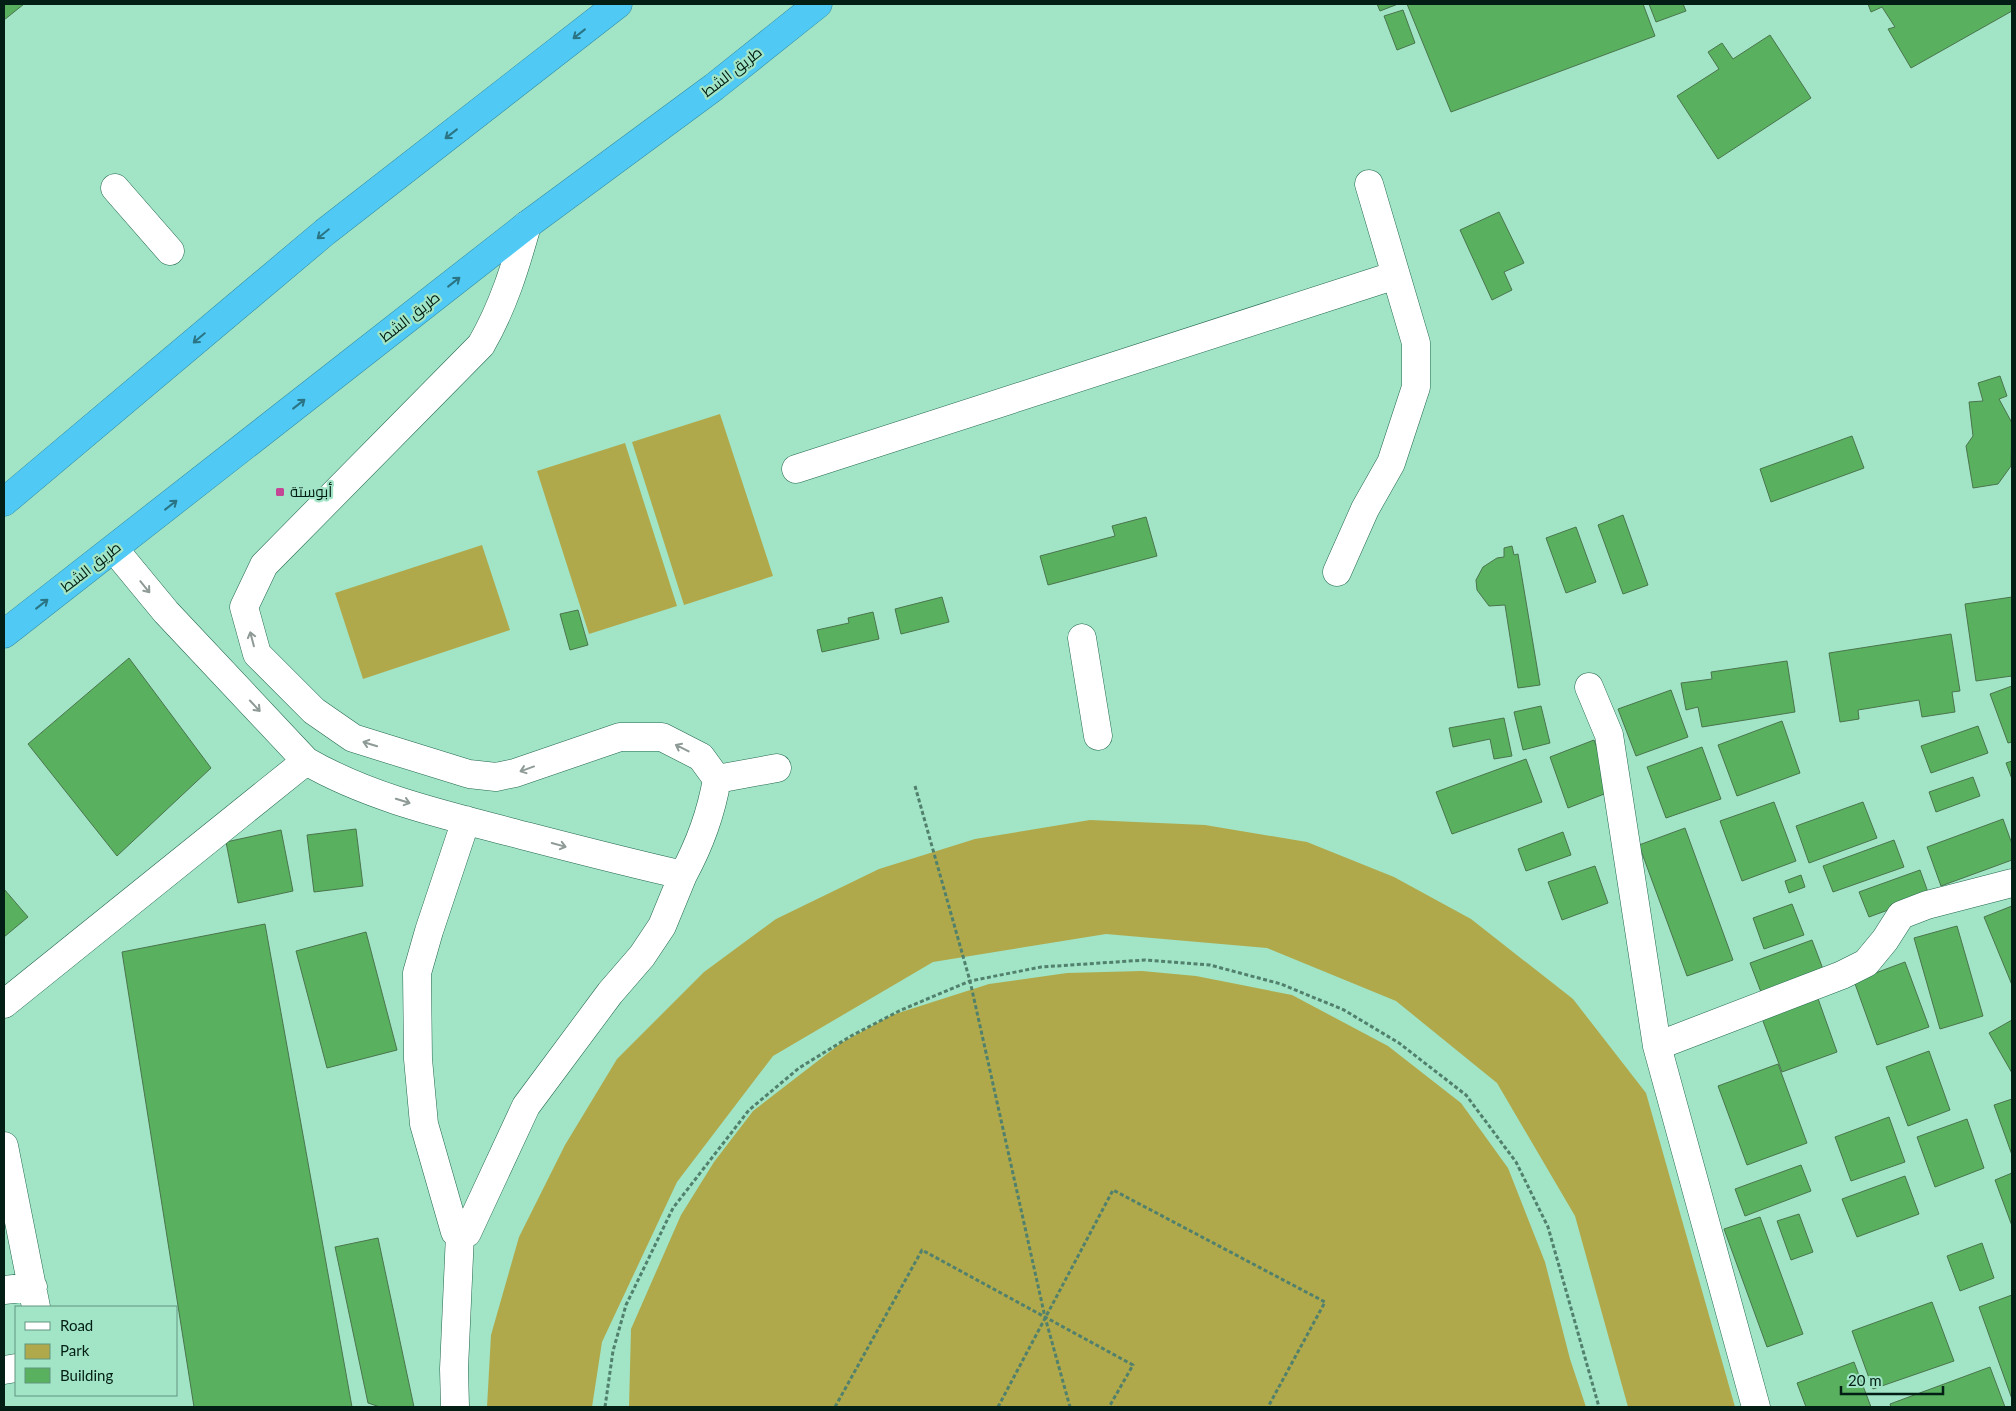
<svg xmlns="http://www.w3.org/2000/svg" width="2016" height="1411" font-family="Lato,Cairo,sans-serif">
<style>
.green{fill:#b0a94b}
.building{fill:#59b15f;stroke:#4a754c}
.lines{fill:none;stroke-linecap:round;stroke-linejoin:round}
.minor-casing{stroke:#23674e;stroke-width:29}
.highway-casing{stroke:#358ea6;stroke-width:29}
.path{stroke:#51806c;stroke-width:3;stroke-dasharray:4 2.5;stroke-linecap:butt}
.minor{stroke:#fff;stroke-width:28}
.highway{stroke:#50caf5;stroke-width:28}
.oneway{stroke:#2a7484}
.oneway2{stroke:#8e9a95}
.poi-dot{fill:#c44796;stroke:#a1e4c6;stroke-width:2}
.labels{text-anchor:middle;stroke-width:4.5;stroke-linejoin:round;paint-order:stroke}
.street-label{font-size:15px;fill:#031e14;stroke:#a1e4c6}
.poi-label{font-size:15px;fill:#031e14;stroke:#a1e4c6;text-anchor:start}
</style>
<rect width="100%" height="100%" fill="#a1e4c6"/>
<path class="green" d="M720 414 773 576 684 605 632 442Z
M625 443 677 606 589 634 537 471Z
M482 545 510 630 363 679 335 593Z
M1090 820 1205 825 1307 842 1394 877 1471 919 1573 999 1646 1093 1735 1407H1628L1575 1216 1497 1083 1396 1001 1267 948 1106 934 933 962 773 1056 677 1182 602 1342 592 1407H487L491 1335 519 1237 565 1145 617 1059 704 972 776 919 879 869 975 839Z
M1142 971 1196 976 1292 995 1388 1046 1461 1103 1508 1168 1545 1262 1570 1359 1586 1407H629L631 1329 681 1215 714 1162 753 1111 841 1043 892 1015 989 984 1067 973Z"/>
<path class="building" d="M4 4H24L4 20Z
M1377 4H1398L1380 11Z
M1407 4H1643L1655 36 1451 112Z
M1649 4H1683L1686 11 1656 22Z
M1868 4H2012V11L1911 68 1888 29 1895 27 1882 7 1871 12Z
M1403 10 1415 43 1397 50 1384 16Z
M1770 35 1811 98 1718 159 1677 96 1719 69 1708 52 1722 43 1733 59Z
M1499 212 1524 263 1504 272 1512 290 1492 300 1460 230Z
M2000 376 2007 396 1999 399 2012 423 2011 466 1998 484 1973 488 1966 446 1973 436 1969 402 1983 401 1978 383Z
M1852 436 1864 468 1771 502 1760 469Z
M1623 515 1648 585 1623 594 1598 525Z
M1146 517 1157 556 1048 585 1040 556 1115 536 1112 526Z
M1576 527 1596 582 1566 593 1546 538Z
M1512 546 1514 555 1518 554 1540 685 1518 688 1505 605 1489 606 1477 590 1476 580 1483 567 1497 558 1504 557V548Z
M942 597 949 622 901 634 895 609Z
M2012 597V676L1976 681 1965 604Z
M578 610 588 645 570 650 560 614Z
M873 612 879 639 822 652 817 630 849 623 848 618Z
M1951 634 1960 691 1952 692 1955 712 1922 717 1919 700 1858 710 1859 719 1840 722 1829 653Z
M129 658 211 768 117 856 28 744Z
M1787 661 1795 712 1702 727 1698 707 1686 710 1681 683 1712 679 1711 672Z
M2012 686V742L2008 743 1990 694Z
M1671 690 1688 737 1636 756 1618 709Z
M1541 706 1550 743 1523 750 1514 712Z
M1504 718 1512 756 1494 759 1490 739 1453 747 1449 728Z
M1782 721 1800 773 1737 796 1718 745Z
M1978 726 1988 753 1931 773 1921 746Z
M1594 740 1612 791 1568 808 1550 757Z
M1702 747 1721 799 1666 818 1647 767Z
M1526 759 1542 802 1452 834 1436 792Z
M2012 761V779L2006 763Z
M1973 777 1980 796 1936 812 1929 792Z
M1774 802 1796 861 1742 881 1720 821Z
M1863 802 1877 838 1809 863 1796 826Z
M2003 819 2012 844V860L1941 886 1927 847Z
M1685 828 1733 960 1687 976 1639 845Z
M356 829 363 886 314 892 307 835Z
M281 830 293 891 238 903 226 842Z
M1563 832 1571 855 1526 871 1518 849Z
M1894 840 1904 867 1833 892 1823 866Z
M1595 866 1608 903 1562 920 1548 882Z
M1920 870 1929 895 1869 917 1859 892Z
M1801 875 1805 887 1789 893 1785 881Z
M4 889 28 917 4 937Z
M1792 904 1804 935 1764 949 1753 918Z
M2012 906V985L1984 917Z
M265 924 352 1407H194L122 952Z
M1957 926 1983 1016 1940 1029 1914 938Z
M366 932 397 1050 327 1068 296 951Z
M1812 940 1826 977 1764 1000 1750 963Z
M1905 962 1929 1027 1877 1045 1854 981Z
M1816 993 1837 1052 1782 1072 1760 1013Z
M2012 1020V1073L1989 1033Z
M1929 1051 1950 1110 1908 1126 1886 1067Z
M1778 1064 1807 1143 1747 1165 1718 1086Z
M2012 1099V1155L1994 1105Z
M1889 1117 1905 1162 1851 1181 1835 1137Z
M1967 1119 1984 1168 1935 1187 1917 1137Z
M1801 1165 1811 1191 1745 1216 1735 1189Z
M2012 1173V1226L1995 1180Z
M1905 1176 1919 1214 1857 1237 1842 1199Z
M1799 1214 1813 1252 1791 1260 1777 1221Z
M1760 1217 1803 1334 1767 1347 1724 1229Z
M378 1238 414 1407H380L368 1403 335 1247Z
M1982 1243 1994 1278 1960 1291 1947 1256Z
M2012 1295V1399L1979 1307Z
M1932 1302 1954 1361 1873 1389 1852 1331Z
M1854 1362 1871 1407H1806L1797 1383Z
M1990 1367 2005 1407H1891L1890 1404Z"/>
<g class="lines">
<defs>
<path id="minor" d="M115 188 170 251
M796 469 1396 275
M114 549 166 612 306 761C368 797 441 814 510 832 568 847 625 862 683 875 700 844 711 814 717 779L701 757 662 737H620L515 773 496 777 469 774 353 738 314 711 257 654 244 607 264 565 481 345C503 307 515 268 527 225
M1337 572 1365 509 1391 463 1416 387V343L1369 184
M1082 638 1098 736
M1589 687 1609 735 1657 1046 1756 1407
M717 779 777 768
M466 820 429 931 417 973 418 1059 424 1124 455 1232 467 1233 526 1106 610 993 642 956 662 926 683 875
M4 1004 306 761
M1657 1046 1842 975 1866 963 1885 940 1901 915 1927 905 2012 883
M4 1146 36 1307
M4 1290 33 1287
M4 1370 16 1368
M455 1407 454 1369 460 1234"/>
<path id="highway" d="M4 502 325 232 618 4
M4 634 527 225 714 87 818 4"/>
</defs>
<use href="#minor" class="minor-casing"/>
<use href="#highway" class="highway-casing"/>
<path class="path" d="M915 786 970 981 1045 1317 1070 1407
M605 1407 613 1351 626 1305 673 1208 749 1110 799 1068 851 1036 901 1010 970 981 1041 967 1145 960 1210 965 1281 984 1344 1010 1399 1043 1466 1095 1516 1162 1548 1227 1599 1407
M835 1407 922 1250 1133 1365 1109 1407
M998 1407 1113 1190 1325 1302 1268 1407"/>
<use href="#minor" class="minor"/>
<use href="#highway" class="highway"/>
</g>
<defs><path id="oneway-shaft" d="M-6 0H5M1.5-3L5.5 0L1.5 3" fill="none" stroke-width="1.6" stroke-linecap="round" stroke-linejoin="round" transform="scale(1.25)"/></defs>
<g class="oneway">
<use href="#oneway-shaft" transform="translate(579 34) rotate(142)"/>
<use href="#oneway-shaft" transform="translate(451 134) rotate(142)"/>
<use href="#oneway-shaft" transform="translate(323 234) rotate(141)"/>
<use href="#oneway-shaft" transform="translate(454 282) rotate(-38)"/>
<use href="#oneway-shaft" transform="translate(199 338) rotate(140)"/>
<use href="#oneway-shaft" transform="translate(299 404) rotate(-38)"/>
<use href="#oneway-shaft" transform="translate(171 505) rotate(-38)"/>
<use href="#oneway-shaft" transform="translate(42 604) rotate(-38)"/>
</g>
<g class="oneway2">
<use href="#oneway-shaft" transform="translate(145 587) rotate(51)"/>
<use href="#oneway-shaft" transform="translate(252 639) rotate(-105)"/>
<use href="#oneway-shaft" transform="translate(255 706) rotate(47)"/>
<use href="#oneway-shaft" transform="translate(370 744) rotate(-163)"/>
<use href="#oneway-shaft" transform="translate(682 748) rotate(-153)"/>
<use href="#oneway-shaft" transform="translate(527 769) rotate(160)"/>
<use href="#oneway-shaft" transform="translate(403 801) rotate(17)"/>
<use href="#oneway-shaft" transform="translate(559 845) rotate(15)"/>
</g>
<rect class="poi-dot" x="275" y="487" width="10" height="10" rx="2.5"/>
<g class="labels">
<g class="street-label">
<text transform="translate(732 72) rotate(-38)" y="5">طريق الشط</text>
<text transform="translate(410 317) rotate(-38)" y="5">طريق الشط</text>
<text transform="translate(91 567) rotate(-38)" y="5">طريق الشط</text>
</g>
<g class="poi-label">
<text x="290" y="497">أبوستة</text>
</g>
</g>
<rect width="2016" height="1411" fill="none" stroke="#031e14" stroke-width="10"/>
<rect x="15" y="1306" width="162" height="90" fill="#a1e4c6" stroke="#62957f"/>
<rect x="25" y="1322" width="25" height="8" fill="#ffffff" stroke="#62957f"/>
<text x="60" y="1331" font-size="15" fill="#031e14">Road</text>
<rect x="25" y="1344" width="25" height="15" fill="#b0a94b" stroke="#62957f"/>
<text x="60" y="1356" font-size="15" fill="#031e14">Park</text>
<rect x="25" y="1368" width="25" height="15" fill="#59b15f" stroke="#62957f"/>
<text x="60" y="1381" font-size="15" fill="#031e14">Building</text>
<path d="M1841 1386v8h102v-8" fill="none" stroke="#031e14" stroke-width="2.5"/>
<text x="1848" y="1386" font-size="15" fill="#031e14" stroke="#a1e4c6" stroke-width="4" paint-order="stroke">20 m</text>
</svg>
